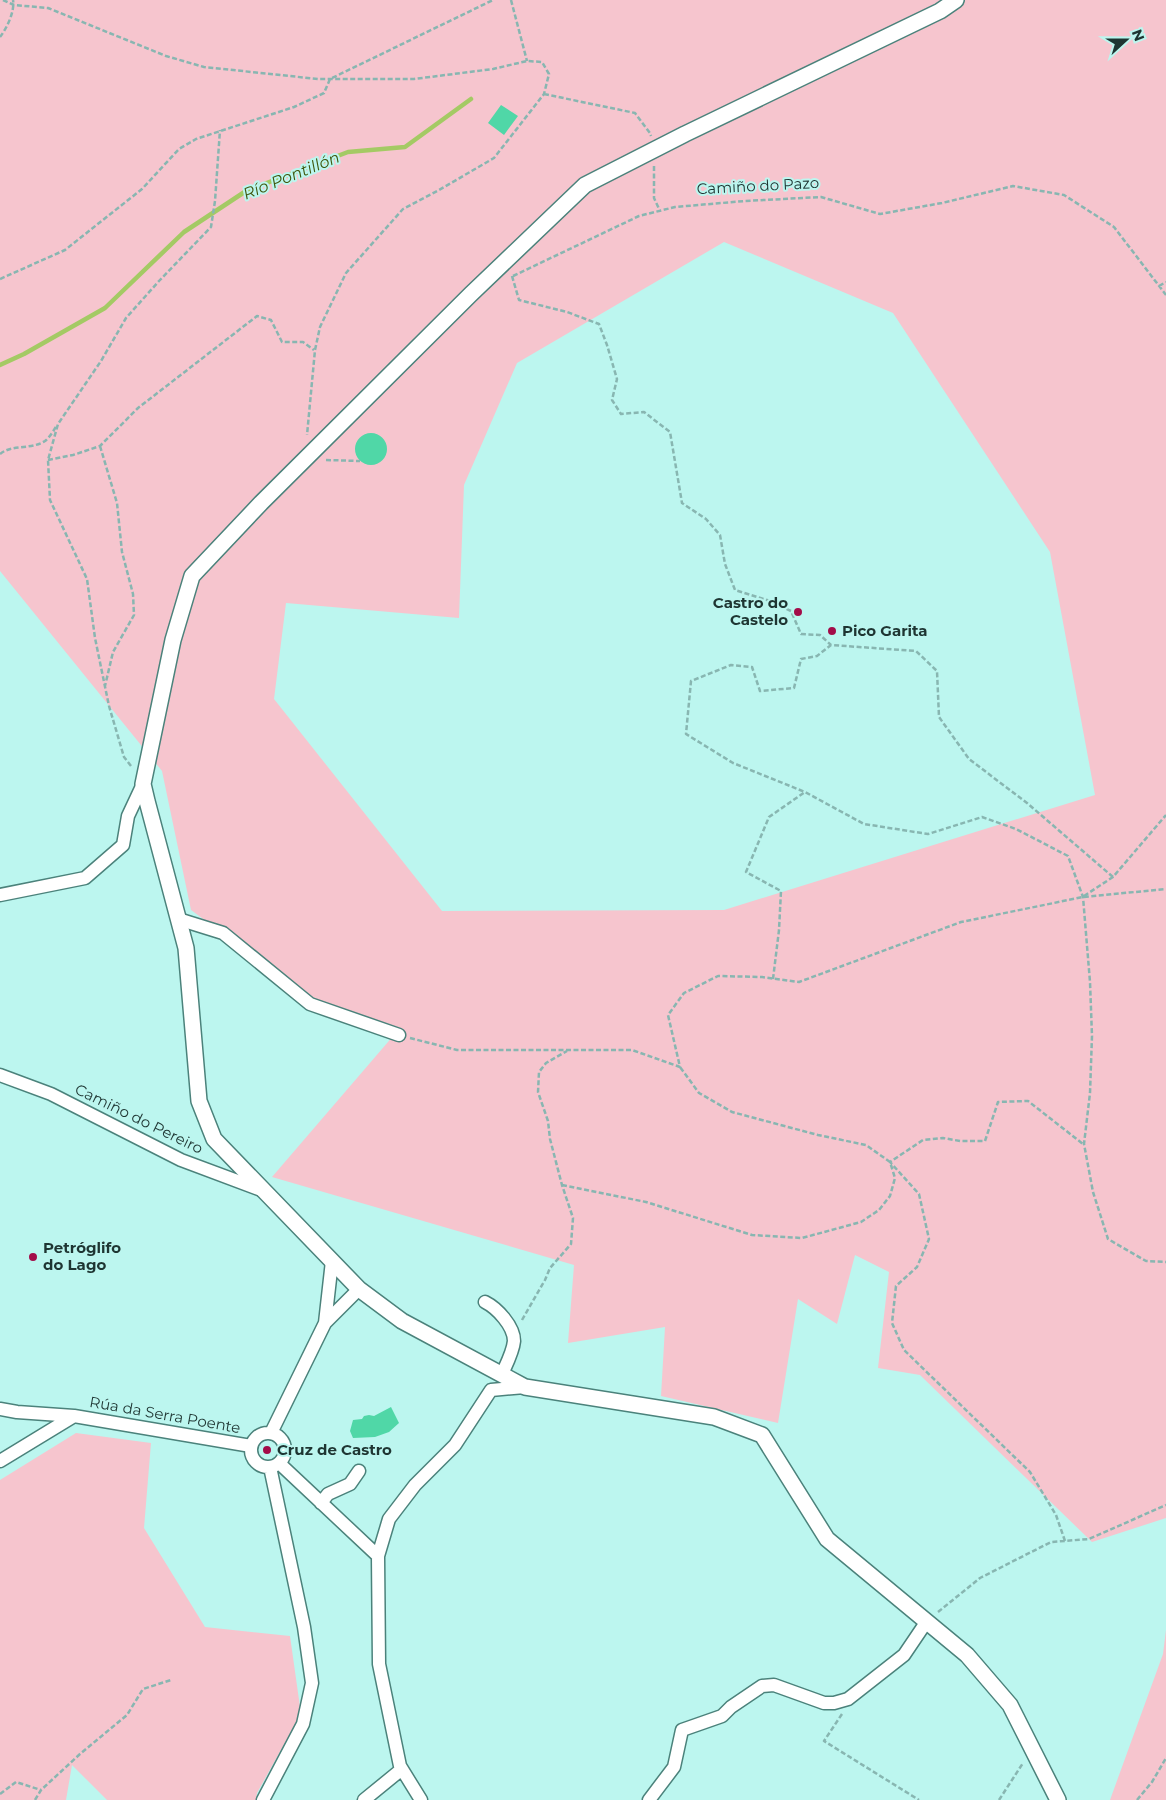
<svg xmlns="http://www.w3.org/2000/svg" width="1166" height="1800" font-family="Montserrat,sans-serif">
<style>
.green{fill:#f6c5ce;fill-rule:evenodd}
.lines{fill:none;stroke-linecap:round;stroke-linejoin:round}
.stream{stroke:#a4ca64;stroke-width:4.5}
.building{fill:#50d7a7}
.minor-casing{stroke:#4b827b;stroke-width:15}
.tertiary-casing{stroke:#4b827b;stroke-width:18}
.path{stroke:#88b6b1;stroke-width:2.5;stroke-dasharray:5 2.5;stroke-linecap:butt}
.minor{stroke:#fff;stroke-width:12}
.tertiary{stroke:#fff;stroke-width:15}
.poi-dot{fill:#a30c49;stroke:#bcf6ef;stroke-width:2}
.labels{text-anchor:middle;stroke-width:4;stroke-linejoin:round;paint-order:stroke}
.street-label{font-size:15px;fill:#1e3532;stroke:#bcf6ef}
.poi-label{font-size:15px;font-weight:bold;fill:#1e3532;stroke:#bcf6ef;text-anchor:start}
.water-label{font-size:16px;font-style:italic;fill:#3f560c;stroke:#bcf6ef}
</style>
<rect width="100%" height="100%" fill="#bcf6ef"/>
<path class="green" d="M0 0H1166V1518L1092 1542 920 1375 878 1368 889 1272 855 1255 837 1324 798 1299 778 1423 661 1396 665 1327 568 1343 574 1265 272 1177 400 1028 315 1001 191 910 162 771 0 571ZM724 242 893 313 1050 552 1095 795 724 910 442 911 274 699 286 603 459 618 464 485 517 363Z
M76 1433 151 1443 144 1528 205 1627 290 1636 301 1714 257 1793 256 1800H107L72 1765 66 1800H0V1480Z
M1166 1630V1800H1110L1163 1654Z"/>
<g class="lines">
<path class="stream" d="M0 365 24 354 105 308 184 232 246 191 348 152 405 147 471 99"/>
</g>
<path class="building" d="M501 105 518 116 504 135 488 123Z
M355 449a16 16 0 1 1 32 0a16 16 0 1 1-32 0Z
M391 1407 399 1423 389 1432 375 1437 353 1438 350 1431 353 1420 362 1419 364 1416 369 1415 374 1416Z"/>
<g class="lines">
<defs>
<path id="minor" d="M0 895 85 878 123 845 128 816 143 784
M178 919 223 933 310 1004 399 1035
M0 1075 51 1094 181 1160 264 1191
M485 1302C497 1308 514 1326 514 1341 513 1352 506 1365 502 1374
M325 1323 332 1261
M0 1409 17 1412 74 1416
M251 1450a17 17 0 1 1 34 0a17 17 0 1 1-34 0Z
M271 1433 325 1323 359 1289
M0 1461 74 1416 251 1446
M279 1463 378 1556
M321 1503 328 1494 350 1484 359 1471
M263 1800 303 1724 312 1683 304 1627 270 1467
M364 1800 402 1769
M421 1800 400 1766 379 1664 378 1556 389 1519 415 1485 455 1445 491 1390 525 1387
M649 1800 674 1767 682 1730 722 1716 731 1707 762 1686 774 1685 824 1703H834L848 1699 904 1655 927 1621"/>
<path id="tertiary" d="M956 0 940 11 685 134 585 185 471 294 261 503 192 576 173 640 143 784 147 801 186 948 199 1101 214 1139 359 1289 402 1321 525 1387 714 1417 762 1435 827 1539 967 1655 1010 1705 1058 1800"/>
</defs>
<use href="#minor" class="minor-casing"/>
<use href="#tertiary" class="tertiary-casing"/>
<path class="path" d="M3 0 14 5 48 8 166 56 204 67 318 79H414L493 69 527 61 542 62 549 74 544 94 494 158 439 190 403 209 346 273 320 327 315 350 307 435
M511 0 527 61
M0 37C7 28 15 11 13 0
M544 94 635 113 650 133 651 136
M654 166V198L660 211
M512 276 519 300 567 312 599 324 607 345 617 379 612 400 621 414 644 412 670 432 682 503 706 519 720 535 725 564 735 590 767 600 791 611 801 634 820 635 831 645
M513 276 639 216 675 207 745 201 821 197 880 214 942 203 1013 186 1064 195 1114 227 1166 295
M0 279 65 250 142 189 179 149 196 139 294 107 324 93 330 79 493 0
M1159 286 1166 282
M100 446 117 503 122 552 133 594 134 615 113 652 105 686
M0 454C12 444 31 450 45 441 50 437 54 430 57 425
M48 460 73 455 100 446 138 408 257 316 271 320 282 342H303L314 350
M326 460 360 461
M131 766 124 757 109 706 95 638 87 579 50 500 48 460 58 424 101 361 126 318 159 281 211 227 215 201 220 130
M1113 877 1027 803 969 759 939 717 937 671 916 651 831 645 817 656 801 659 794 688 760 691 752 667 731 665 691 681 686 734 733 763 805 792 864 824 928 834 982 817 1016 829 1068 856 1083 897 1090 982 1092 1036 1090 1093 1084 1144 1093 1192 1108 1239 1146 1261 1166 1262
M1084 896 1113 877 1166 815
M773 979 779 930 781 891 746 872 769 817 805 792
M410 1038 457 1050H632L680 1067 668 1015 684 993 718 976 762 977 799 982 961 922 1083 897 1166 889
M562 1185 646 1202 752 1235 802 1238 861 1222 879 1210 890 1196 895 1178 890 1162 866 1145 818 1135 732 1112 699 1093 680 1067
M522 1320 545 1280 550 1268 571 1244 573 1218 562 1185 550 1139 548 1121 538 1092 539 1072 546 1063 567 1051
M1065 1541 1056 1515 1030 1472 904 1350 892 1323 896 1286 917 1267 929 1239 919 1194 890 1162 923 1140 943 1138 960 1141H985L998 1102 1028 1101 1083 1144
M938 1612 980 1578 1051 1542 1089 1539 1166 1505
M842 1714 824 1741 919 1800
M0 1794 16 1782 41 1790
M35 1800 41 1790 80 1754 127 1715 143 1689 171 1680
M999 1800 1023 1763
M1137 1800 1152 1782 1166 1758"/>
<use href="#minor" class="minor"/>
<use href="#tertiary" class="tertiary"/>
</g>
<g class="poi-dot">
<circle cx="798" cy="612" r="5"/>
<circle cx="832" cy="631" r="5"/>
<circle cx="33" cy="1257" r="5"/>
<circle cx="267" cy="1450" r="5"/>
</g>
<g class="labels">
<g class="street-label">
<text transform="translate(758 186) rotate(-3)" y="5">Camiño do Pazo</text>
<text transform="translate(139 1119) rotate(26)" y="5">Camiño do Pereiro</text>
<text transform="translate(165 1415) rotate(10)" y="5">Rúa da Serra Poente</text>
</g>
<g class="poi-label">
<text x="788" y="608" text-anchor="end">Castro do<tspan x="788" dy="17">Castelo</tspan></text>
<text x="842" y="636">Pico Garita</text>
<text x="43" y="1253">Petróglifo<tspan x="43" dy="17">do Lago</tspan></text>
<text x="277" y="1455">Cruz de Castro</text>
</g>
<g class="water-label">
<text transform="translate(291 175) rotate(-22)" y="6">Río Pontillón</text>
</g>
</g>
<g transform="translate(1126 40) rotate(69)" stroke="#bcf6ef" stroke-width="4" paint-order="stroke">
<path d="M0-4L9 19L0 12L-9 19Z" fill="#1e3532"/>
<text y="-8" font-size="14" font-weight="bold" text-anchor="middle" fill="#1e3532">N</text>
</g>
</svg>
